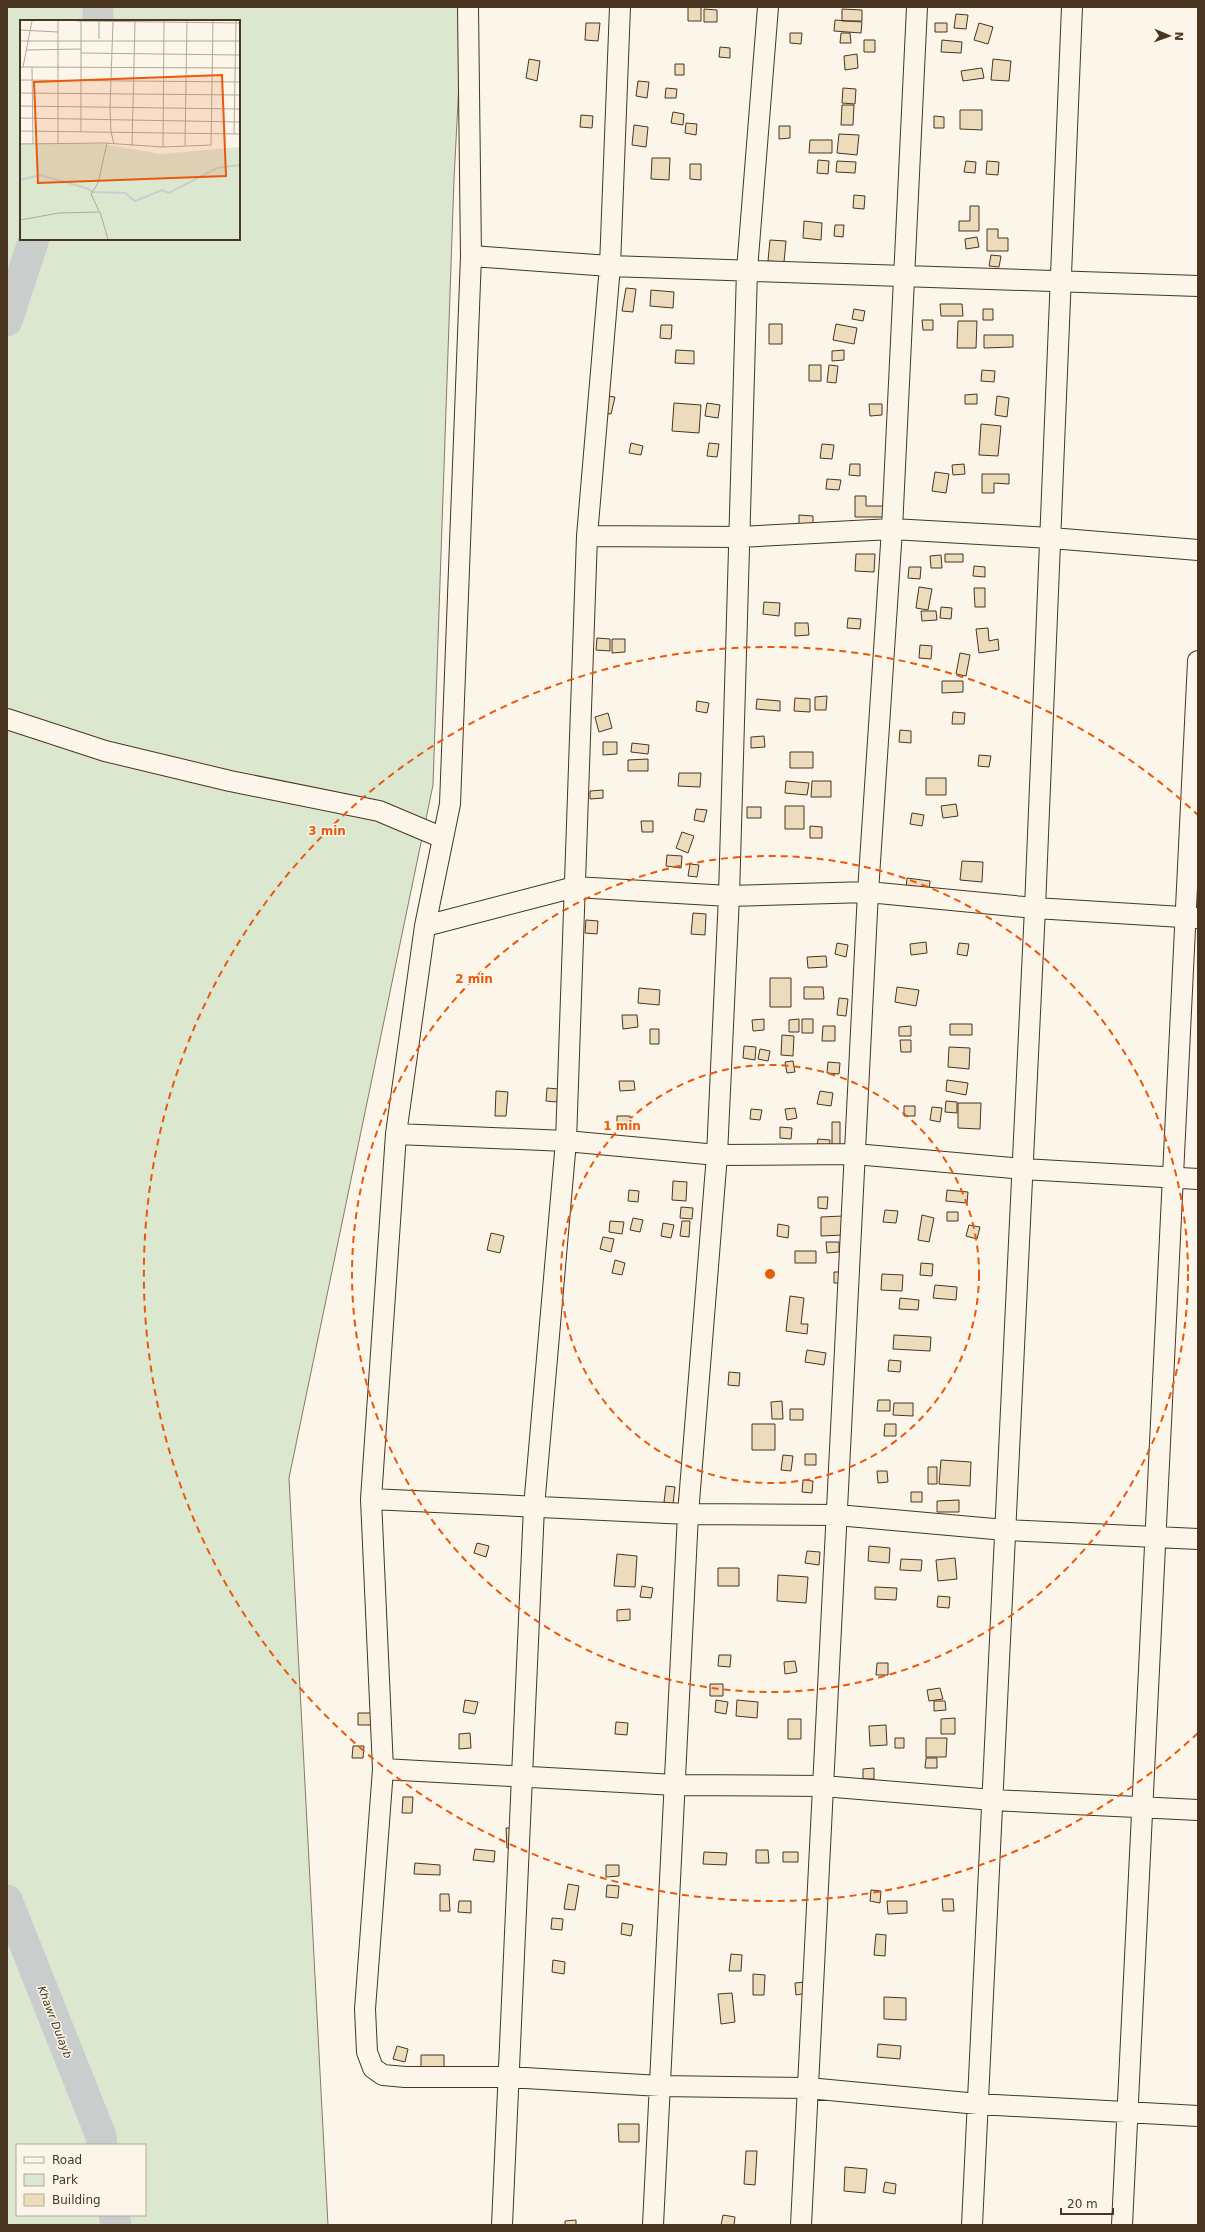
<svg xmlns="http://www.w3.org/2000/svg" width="1205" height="2232" font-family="'DejaVu Sans',sans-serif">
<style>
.green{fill:#dce7d0;stroke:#887966;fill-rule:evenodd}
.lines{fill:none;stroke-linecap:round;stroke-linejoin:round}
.river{stroke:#c9cecd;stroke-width:31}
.building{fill:#ecdcbc;stroke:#4a3520}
.minor-casing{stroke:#4a3520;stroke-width:22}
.minor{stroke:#fbf6e9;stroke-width:20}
.ring{fill:none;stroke:#e8590c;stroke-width:2;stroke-dasharray:7 5}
.labels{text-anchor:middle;stroke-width:3;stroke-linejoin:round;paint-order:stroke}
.water-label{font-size:11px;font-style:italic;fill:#4a3520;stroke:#fbf6e9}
.inset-river{fill:none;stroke:#c9cecd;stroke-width:2}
.inset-road{fill:none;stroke:#b4a999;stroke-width:1}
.view{fill:#e8590c;fill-opacity:0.15;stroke:#e8590c;stroke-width:2}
.inset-edge{fill:none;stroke:#4a3520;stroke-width:2}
.centre{fill:#e8590c;stroke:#fbf6e9;stroke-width:2}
.ring-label{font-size:12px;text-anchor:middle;font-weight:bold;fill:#e8590c;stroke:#fbf6e9;stroke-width:3;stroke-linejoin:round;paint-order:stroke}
</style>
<rect width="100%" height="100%" fill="#fbf6e9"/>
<path class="green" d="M7 7H463L454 179 433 785 289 1478 328 2225H7ZM21 21H239V239H21ZM17 2145H145V2215H17Z"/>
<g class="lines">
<path class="river" d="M98 7V21
M7 321 34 239
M7 1900 101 2136 102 2145
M114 2215 116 2225"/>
</g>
<path class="building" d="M688 7H701V21H688Z
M704 9 717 10V22H704Z
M842 9 862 10V21H842Z
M956 14 968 15 966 29 954 28Z
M835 20 862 22 861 33 834 31Z
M586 23H600L598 41 585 40Z
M935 23H947V32H935Z
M979 23 993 27 988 44 974 40Z
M790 33H802L801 44 790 43Z
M841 33H850L851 43H840Z
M864 40H875V52H864Z
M942 40 962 42 961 53 941 52Z
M720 47 730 48V58L719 57Z
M857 54 858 68 845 70 844 56Z
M529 59 540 61 537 81 526 78Z
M993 59 1011 61 1009 81 991 80Z
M675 64H684V75H675Z
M982 68 984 78 963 81 961 71Z
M638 81 649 82 647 98 636 96Z
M666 88 677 89 676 98H665Z
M843 88 856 89 855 104 842 103Z
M842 105H854L853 125H841Z
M960 110H982V130L960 129Z
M673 112 684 114 683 125 671 123Z
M581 115 593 116 592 128 580 127Z
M934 116 944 117V128H934Z
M686 123 697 124 696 135 685 133Z
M634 125 648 127 646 147 632 145Z
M779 126H790V138L779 139Z
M839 134 859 135 857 155 837 153Z
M810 140H832V153H809Z
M652 158H670L669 180 651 179Z
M818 160 829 161 828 174 817 173Z
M837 161 856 162 855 173 836 172Z
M966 161 976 162 975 173 964 172Z
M987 161 999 162 998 175 986 174Z
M690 164H701V180L690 179Z
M854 195 865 196 864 209 853 208Z
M970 206H979V231H959V221H970Z
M804 221 822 223 821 240 803 238Z
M835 225H844L843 237 834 236Z
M987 229H998V238H1008V251H987Z
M977 237 979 247 966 249 965 239Z
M770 240 786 241 784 262 768 261Z
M991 255 1001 256 999 267 989 266Z
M626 288 636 289 633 312 622 311Z
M651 290 674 292 673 308 650 306Z
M940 304H962L963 316H941Z
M854 309 865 311 863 321 852 319Z
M983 309H993V320H983Z
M922 320H933V330H923Z
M958 321H977L976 348H957Z
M769 324H782V344H769Z
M836 324 857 328 854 344 833 340Z
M661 325H672L671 339 660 338Z
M984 335H1013V347L984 348Z
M676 350 694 351V364L675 363Z
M844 350V360L832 361V351Z
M809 365H821V381H809Z
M829 365 838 366 836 383 827 382Z
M982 370 995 371 994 382 981 381Z
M977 394V404H965V395Z
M605 396 615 397 611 414 602 413Z
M997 396 1009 398 1007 417 995 415Z
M674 403 701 405 699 433 672 431Z
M707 403 720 405 718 418 705 416Z
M869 404H882V415L870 416Z
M981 424 1001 426 998 456 979 455Z
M631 443 643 446 641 455 629 453Z
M709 443 719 444 717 457 707 456Z
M822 444 834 445 832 459 820 458Z
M850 464H860V476L849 475Z
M964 464 965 474 953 475 952 465Z
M935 472 949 474 946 493 932 491Z
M982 474H1009V484L994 483V493H982Z
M827 479 841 480 839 490 826 489Z
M855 496H866V506H886V517H855Z
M799 515 813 516V528L799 527Z
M856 554H875L874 572 855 571Z
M945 554H963V562H945Z
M941 555 942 568H931L930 556Z
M974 566 985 567V577L973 576Z
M909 567H921L920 579 908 578Z
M919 587 932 589 928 610 916 608Z
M974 588H985V607H975Z
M764 602 780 603 779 616 763 614Z
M941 607 952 608 951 619 940 618Z
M921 611H936L937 620 922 621Z
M848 618 861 619 860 629 847 628Z
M795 623H808L809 635 795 636Z
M988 628 989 641 998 639 999 650 979 653 976 629Z
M597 638 610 639V651L596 650Z
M612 639H625V652L612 653Z
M920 645 932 646 931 659 919 658Z
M960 653 970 655 966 676 956 674Z
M942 681H963V692L942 693Z
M827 696 826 710H815V697Z
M795 698 810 699V712L794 711Z
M757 699 780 701V711L756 709Z
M697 701 709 703 707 713 696 711Z
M953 712 965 713 964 724H952Z
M608 713 612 728 599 732 595 717Z
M900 730 911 731V743L899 742Z
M764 736 765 747 751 748V737Z
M603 742H617V754L603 755Z
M632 743 649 745 648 754 631 752Z
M790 752H813V768H790Z
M979 755 991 756 989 767 978 766Z
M648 759V771H628V760Z
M679 773H701L700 787 678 786Z
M926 778H946V795H926Z
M786 781 809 783 807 795 785 793Z
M812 781H831V797H811Z
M603 790V798L590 799V791Z
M956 804 958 816 943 818 941 806Z
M785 806H804V829H785Z
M747 807H761V818H747Z
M696 809 707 810 704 822 694 820Z
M912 813 924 815 922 826 910 824Z
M641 821H653V832H642Z
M810 826 822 827V838H810Z
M682 832 694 836 688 853 676 848Z
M667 855 682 856 681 868 666 866Z
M962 861 983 862 982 882 960 880Z
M690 864 699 865 697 877 688 876Z
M907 878 930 881 929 892 906 889Z
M693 913 706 914 705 935 691 934Z
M586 920 598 921 597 934 585 933Z
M926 942 927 953 911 955 910 944Z
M837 943 848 945 846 957 835 954Z
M959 943 969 944 967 956 957 954Z
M826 956 827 967 808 968 807 957Z
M770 978H791V1007H770Z
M804 987H823L824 999H804Z
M897 987 919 990 916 1006 895 1002Z
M639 988 660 990 659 1005 638 1003Z
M839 998 848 999 846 1016 837 1015Z
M622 1015H637L638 1027 623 1029Z
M764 1019V1030L753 1031 752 1020Z
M799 1019V1032H789V1020Z
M802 1019H813V1033H802Z
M950 1024H972V1035H950Z
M823 1026H835V1041H822Z
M911 1026V1036H899V1027Z
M650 1029H659V1044H650Z
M782 1035 794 1036 793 1056 781 1055Z
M900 1040H911V1052H901Z
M744 1046 756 1047 755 1060 743 1058Z
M949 1047 970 1048 969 1069 948 1067Z
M760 1049 770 1051 768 1061 758 1059Z
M793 1061 795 1072 787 1073 785 1062Z
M828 1062 840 1063 839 1074 827 1073Z
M947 1080 968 1083 966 1095 946 1091Z
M619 1081H634L635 1090 620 1091Z
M547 1088 558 1089 557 1102 546 1101Z
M496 1091 508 1092 506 1116H495Z
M820 1091 833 1093 831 1106 817 1104Z
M946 1101 957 1102V1113L945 1112Z
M958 1103H981L980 1129 958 1128Z
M904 1106H915V1116H904Z
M932 1107 942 1108 940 1122 930 1120Z
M795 1108 797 1118 787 1120 785 1109Z
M751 1109 762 1110 760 1120 750 1119Z
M617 1116H630V1130H617Z
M832 1122H840V1150H832Z
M780 1127 792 1128 791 1139 780 1138Z
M818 1139 830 1140 829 1150 817 1149Z
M673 1181 687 1182 686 1201 672 1200Z
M629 1190 639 1191 638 1202 628 1201Z
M947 1190 968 1192 967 1203 946 1201Z
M818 1197H828L827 1209 818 1208Z
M681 1207 693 1208 692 1219 680 1218Z
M885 1210 898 1211 896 1223 883 1222Z
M947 1212H958V1221H947Z
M922 1215 934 1218 929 1242 918 1240Z
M843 1216 844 1235 821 1236V1217Z
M633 1218 643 1220 640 1232 630 1230Z
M610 1221 624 1222 622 1234 609 1232Z
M682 1221H690L689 1237 680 1236Z
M663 1223 674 1225 671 1238 661 1236Z
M778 1224 789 1226 788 1238 777 1236Z
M969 1225 980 1227 977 1239 966 1236Z
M491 1233 504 1236 500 1253 487 1250Z
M603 1237 614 1239 611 1252 600 1249Z
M826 1242H839V1252L827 1253Z
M795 1251H816V1263H795Z
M615 1260 625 1263 622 1275 612 1273Z
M921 1263 933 1264 932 1276 920 1275Z
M834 1272H845V1283H834Z
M882 1274 903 1275 902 1291 881 1290Z
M935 1285 957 1287 956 1300 933 1298Z
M790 1296 804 1298 801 1324H808L807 1334 786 1331Z
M900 1298 919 1300 918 1310 899 1309Z
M894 1335 931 1337 930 1351 893 1349Z
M807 1350 826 1353 824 1365 805 1362Z
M889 1360 901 1361 900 1372 888 1371Z
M729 1372 740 1373 739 1386 728 1385Z
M878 1400H890V1411H877Z
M782 1401 783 1419H772L771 1402Z
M894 1403H913V1416L893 1415Z
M790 1409H803V1420H790Z
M752 1424H775V1450H752Z
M885 1424H896V1436H884Z
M805 1454H816V1465H805Z
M783 1455 793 1456 791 1471 781 1470Z
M941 1460 971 1462 970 1486 939 1484Z
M928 1467H937V1484H928Z
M877 1471H887L888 1482 878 1483Z
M803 1480 813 1481 812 1493 802 1492Z
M666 1486 675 1487 673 1504 664 1502Z
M911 1492H922V1502H911Z
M959 1500V1512H937V1501Z
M477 1543 489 1546 486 1557 474 1553Z
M869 1546 890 1548 889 1563 868 1561Z
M807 1551 820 1552 819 1565 805 1563Z
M617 1554 637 1556 635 1587 614 1586Z
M955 1558 957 1579 938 1581 936 1560Z
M901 1559 922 1560 921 1571 900 1570Z
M718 1568H739V1586H718Z
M778 1575 808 1577 806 1603 777 1601Z
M642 1586 653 1588 651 1598 640 1597Z
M875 1587 897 1588 896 1600 875 1599Z
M938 1596 950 1597 949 1608 937 1607Z
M630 1609V1620L617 1621V1610Z
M719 1655H731L730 1667 718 1666Z
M795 1661 797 1672 785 1674 784 1662Z
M877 1663H888V1675H876Z
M710 1684H723V1696H710Z
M940 1688 943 1699 929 1701 927 1690Z
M465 1700 478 1702 475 1714 463 1712Z
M716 1700 728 1702 726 1714 715 1712Z
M737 1700 758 1702 757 1718 736 1716Z
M934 1701H945L946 1710 934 1711Z
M358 1713H372V1725H358Z
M955 1718V1734H941V1719Z
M788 1719H801V1739H788Z
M616 1722 628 1723 627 1735 615 1734Z
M886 1725 887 1745 870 1746 869 1726Z
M470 1733 471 1748 459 1749V1734Z
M895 1738H904V1748H895Z
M926 1738H947L946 1757H926Z
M353 1746H364L363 1758H352Z
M926 1758H937V1768H925Z
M874 1768V1779H863V1769Z
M403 1797H413L412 1813H402Z
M506 1828H517L518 1848H507Z
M475 1849 495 1851 494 1862 473 1860Z
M756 1850H768L769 1863H756Z
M704 1852 727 1853 726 1865 703 1864Z
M783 1852H798V1862H783Z
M415 1863 440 1865V1875L414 1874Z
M606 1865H619V1876L606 1877Z
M568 1884 579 1886 575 1910 564 1909Z
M607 1885 619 1886 618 1898 606 1897Z
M871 1890 881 1891 880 1903 870 1901Z
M440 1894H449L450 1911H440Z
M942 1899H953L954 1911H943Z
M459 1901H471V1913L458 1912Z
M887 1901H907V1913L888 1914Z
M552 1918 563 1919 562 1930 551 1929Z
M622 1923 633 1925 631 1936 621 1934Z
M876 1934 886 1935 885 1956 874 1955Z
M731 1954 742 1955 741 1971H729Z
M553 1960 565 1962 564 1974 552 1972Z
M753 1974 765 1975 764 1995H753Z
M806 1982 807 1993 796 1995 795 1983Z
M732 1993 735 2022 721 2024 718 1994Z
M884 1997 906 1998V2020L884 2019Z
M878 2044 901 2046 900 2059 877 2057Z
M397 2046 408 2049 405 2062 393 2059Z
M421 2055H444V2074L421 2073Z
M618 2124H639V2142H619Z
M746 2151H757L755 2185 744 2184Z
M845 2167 867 2169 865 2193 844 2191Z
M885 2182 896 2184 895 2194 883 2192Z
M723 2215 735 2217 734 2225H721Z
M576 2220V2225H565V2221Z"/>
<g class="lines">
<defs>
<path id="minor" d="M468 7 471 256 450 804 425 926 396 1134 371 1499 383 1769 365 2009 367 2052 373 2068 383 2075 405 2077H508L660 2086 808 2088 978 2104 1198 2116
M471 256 610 266 1198 286
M587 536 739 537 892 529 1051 538 1198 550
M7 719 105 751 230 781 379 811 443 838
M425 926 575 887 729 896 868 892 1035 908 1198 918
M396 1134 566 1141 717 1155 855 1154 1023 1169 1198 1179
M371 1499 688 1514 837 1515 1005 1530 1198 1539
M383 1769 675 1785 823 1786 993 1800 1198 1810
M502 2225 534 1507 566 1141 587 536 610 266 620 7
M653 2225 688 1514 717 1155 729 896 747 270 768 7
M801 2225 868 892 892 529 917 7
M972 2225 1035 908 1072 7
M1122 2225 1198 661"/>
</defs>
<use href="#minor" class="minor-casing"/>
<use href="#minor" class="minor"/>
</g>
<g class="ring">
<circle cx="770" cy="1274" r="209"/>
<circle cx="770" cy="1274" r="418"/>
<path d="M1198 1733A627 627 0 1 1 1198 815"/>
</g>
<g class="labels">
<g class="water-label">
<text transform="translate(55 2022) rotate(69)" y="4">Khawr Dulayb</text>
</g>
</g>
<g transform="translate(20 20)">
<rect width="220" height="220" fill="#fbf6e9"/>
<path d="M0 123 83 124 141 134 220 127V219H0Z" fill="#dce7d0"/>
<path class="inset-river" d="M0 160 20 155 66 168 73 172 105 173 115 181 142 170 149 173 197 148 220 145"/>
<path class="inset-road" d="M38 1V123M57 1 220 3M79 2V19M93 2 90 87 91 112 94 124M0 10 38 12M0 21H220M6 30 61 29M61 33 220 35M0 47 220 48M3 47 12 1M12 47 13 124M0 60 220 62M0 73 220 75M0 86 220 89M0 98 220 102M0 111 220 114M61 112V1M214 114 216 1M0 124 84 123 143 127 191 125 193 1M165 125 167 1M112 126 115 1M143 127 144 1M79 191 71 174 78 163 87 123M0 200 39 193 80 192 88 219"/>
<path class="view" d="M202 55 206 156 18 163 14 62Z"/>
<rect width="220" height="220" class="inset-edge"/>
</g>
<circle cx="770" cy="1274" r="6" class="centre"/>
<g class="ring-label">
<text x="327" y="835">3 min</text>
<text x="474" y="983">2 min</text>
<text x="622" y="1130">1 min</text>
</g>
<rect width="1205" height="2232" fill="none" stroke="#4a3520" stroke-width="16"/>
<rect x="16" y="2144" width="130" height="72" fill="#fbf6e9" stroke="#b4a999"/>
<rect x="24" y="2157" width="20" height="6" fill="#fbf6e9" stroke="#b4a999"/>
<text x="52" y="2164" font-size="12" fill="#4a3520">Road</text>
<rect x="24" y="2174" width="20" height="12" fill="#dce7d0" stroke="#b4a999"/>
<text x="52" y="2184" font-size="12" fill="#4a3520">Park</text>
<rect x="24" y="2194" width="20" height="12" fill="#ecdcbc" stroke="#b4a999"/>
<text x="52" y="2204" font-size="12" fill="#4a3520">Building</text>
<g transform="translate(1169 36) rotate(92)" stroke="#fbf6e9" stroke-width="3" paint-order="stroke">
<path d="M0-3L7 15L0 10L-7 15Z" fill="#4a3520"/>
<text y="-6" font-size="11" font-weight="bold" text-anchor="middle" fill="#4a3520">N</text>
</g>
<path d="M1061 2208v6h52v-6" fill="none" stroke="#4a3520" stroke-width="2"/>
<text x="1067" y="2208" font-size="12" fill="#4a3520" stroke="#fbf6e9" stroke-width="3" paint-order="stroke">20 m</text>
</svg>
